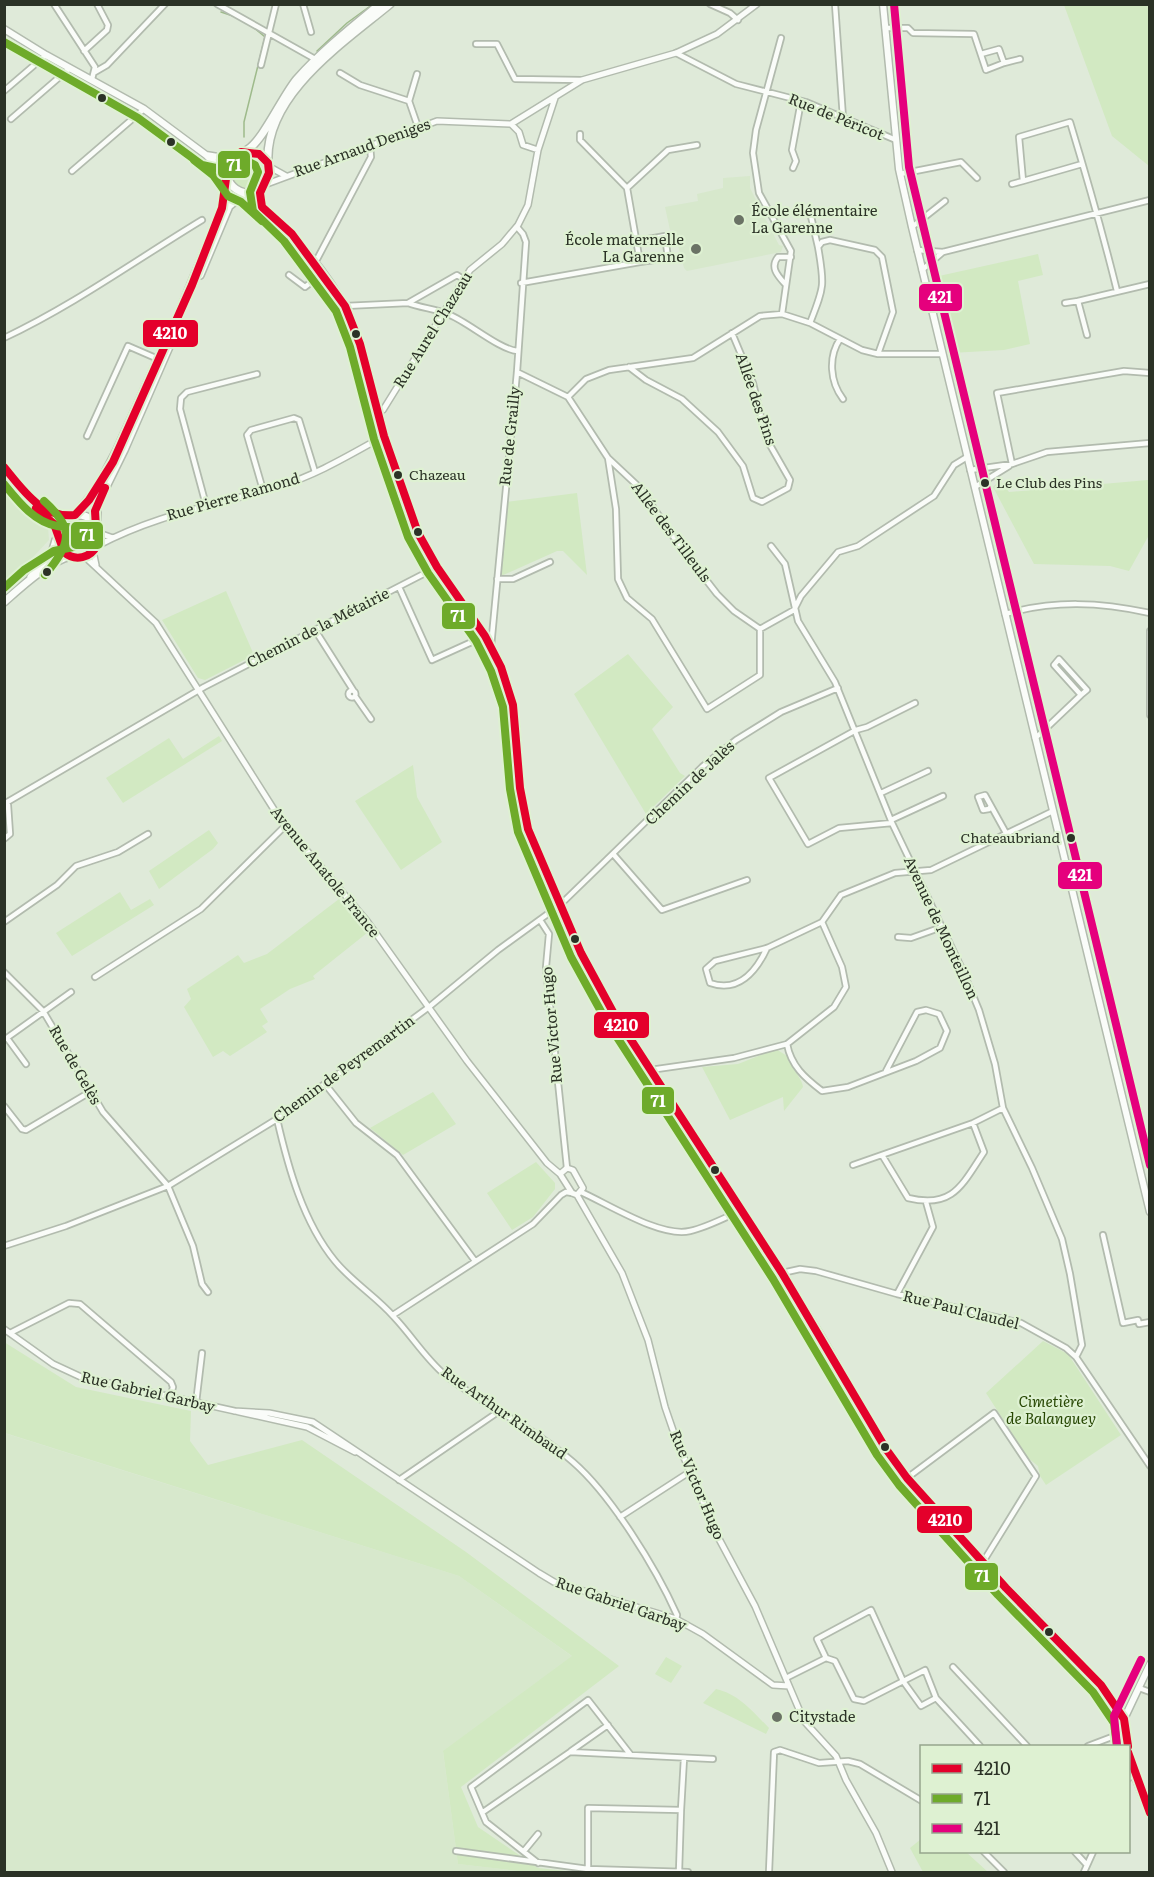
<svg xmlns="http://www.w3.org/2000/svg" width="1154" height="1877" font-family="Literata,serif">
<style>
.built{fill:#d7e8cc}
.green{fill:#d2e9c2}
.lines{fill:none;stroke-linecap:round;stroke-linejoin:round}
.stream{stroke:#9eba8b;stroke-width:1.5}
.minor-casing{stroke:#b2bbae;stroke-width:8}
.tertiary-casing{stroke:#b2bbae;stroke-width:8}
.secondary-casing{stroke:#b2bbae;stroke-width:9}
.primary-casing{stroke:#b2bbae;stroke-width:10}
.minor{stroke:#fafcf9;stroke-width:4.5}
.tertiary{stroke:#fafcf9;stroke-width:5}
.secondary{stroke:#fafcf9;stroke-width:6}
.primary{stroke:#fafcf9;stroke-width:7}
.bus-1-casing{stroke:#def1d2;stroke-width:12}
.bus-2-casing{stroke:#def1d2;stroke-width:12}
.bus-3-casing{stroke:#def1d2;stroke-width:12}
.bus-1{stroke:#e4002b;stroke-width:8}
.bus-2{stroke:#6eab2a;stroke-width:8}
.bus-3{stroke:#e5007d;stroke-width:8}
.bus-dot{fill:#2b3226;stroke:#def1d2;stroke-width:2}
.poi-dot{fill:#6a7265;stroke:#def1d2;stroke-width:2}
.labels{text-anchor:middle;stroke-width:4.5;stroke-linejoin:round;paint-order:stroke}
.bus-label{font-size:14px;fill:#2b3226;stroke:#def1d2;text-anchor:start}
.street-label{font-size:15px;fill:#2b3226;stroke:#def1d2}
.poi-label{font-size:15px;fill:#2b3226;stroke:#def1d2;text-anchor:start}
.park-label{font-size:15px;font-style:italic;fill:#274703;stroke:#def1d2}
.line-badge{stroke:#def1d2;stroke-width:2}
.badge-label{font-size:16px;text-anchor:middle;font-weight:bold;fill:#fff}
</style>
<rect width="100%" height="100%" fill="#dfead9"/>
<path class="built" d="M750 176V188L763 214 779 245 783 246 781 252 687 271 684 268 674 230H670L665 207 698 201 697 194 723 188V178Z
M5 486 48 527 49 540 5 587Z
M4 1433 459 1576 573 1657 443 1752 458 1864 526 1872H5Z"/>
<path class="green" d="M1064 5H1149V166L1112 136Z
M230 172a17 17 0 1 1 34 0a17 17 0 1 1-34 0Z
M1038 254 1043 275 1018 281 1030 344 1004 350 951 353 948 350 930 278Z
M1000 480 1009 492 1148 480 1149 535 1129 571 1110 566 1034 564 993 487Z
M577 493 587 575 563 551H557L501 576 507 502Z
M63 536a15 15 0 1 1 30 0a15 15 0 1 1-30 0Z
M226 591 254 655 205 680 198 678 162 620Z
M628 654 673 707 652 729 680 773 685 776 646 814 574 694Z
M219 736 222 741 123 803 106 778 169 738 183 759Z
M413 765 417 797 442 842 401 870 355 801Z
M209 830 218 843 213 849 159 889 149 871Z
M120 892 131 910 150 899 154 905 72 956 56 933Z
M339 899 367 933 313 976 315 979 290 989 260 1009 268 1022 262 1026 267 1032 230 1056 223 1051 213 1057 184 1007 191 999 187 989 238 955 244 963 267 954Z
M776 1049 787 1056C791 1067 803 1080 803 1087L784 1111 783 1097 730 1120 702 1067 738 1064Z
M433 1092 456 1124 403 1155 370 1128Z
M536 1162 555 1183V1189L533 1217 512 1230 487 1193Z
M1043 1341 1068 1354 1121 1435 1046 1485 1040 1476 1038 1466 1028 1458 986 1393Z
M4 1342 76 1387 191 1411 190 1441 208 1465 302 1440 466 1552 619 1666 461 1787 478 1827 538 1868 576 1872H526L458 1864 443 1751 572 1656 459 1576 5 1433Z
M666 1657 682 1666 671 1683 655 1674Z
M716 1689C739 1694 753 1712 769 1728L766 1734 703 1703Z
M921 1839 922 1852H966L988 1872H923L910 1848Z"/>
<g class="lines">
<path class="stream" d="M221 12 236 17
M317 51 347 23 373 4
M244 137V122L265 37 253 27"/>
<defs>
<path id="minor" d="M54 4 95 67 92 79
M217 4 315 59
M303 4 311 32
M710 4 730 13 738 20
M835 4 843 118
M885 28H908L913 33 974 34 986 70 1004 63 999 49 981 54
M781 38 756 130 753 153 759 193 791 251 782 314
M476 44H497L515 79 581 80
M84 51 107 30 108 25 97 4
M676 53 736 84 806 102 896 140
M1004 63 1020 59
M261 65 276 4
M95 72 107 65 165 4
M340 73 360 85 409 101
M417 74 409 101 418 127
M4 91 46 55
M11 119 70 68
M580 134V140L627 188
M1082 164 1023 181 1019 137 1070 122C1087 178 1103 234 1117 291
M793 168 796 161 792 150 801 101
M72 171 144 109
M900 174 961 162 977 178
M1012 184 1023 181
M810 212 818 247
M912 227 945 201
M637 241 665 236 668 258 640 262
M917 250 943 252 1150 200
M315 263 371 157 370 146
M922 270 943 252
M289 275 305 287 323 273
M521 283 640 262 627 188 668 150 697 145
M786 285C779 277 769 268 778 257H791
M408 303C421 308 437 309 450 315 469 323 499 349 517 351
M1065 303 1078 301
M345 306 408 303 457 275 463 279
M810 323C824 287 825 286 818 247L822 242 830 240 875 250 882 257 893 312 878 354
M1087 335 1078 301 1150 284
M4 338C74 305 136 260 202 220
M840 339C828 357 830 382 843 399
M629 367 646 380 682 399 718 432 743 466 753 498 762 502 788 488 790 480 766 438 753 383 732 333
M517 372 568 397 608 458 640 488 679 545 717 594 734 611 760 629 794 610
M568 397 586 379 609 370 693 358 760 316 782 314 810 323 862 350 878 354H942
M87 436 128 346 158 359
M608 458 616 509 618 579 627 598 652 619 707 709 760 675V629
M1012 464 997 393 1124 371 1150 373
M970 470 1012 464 1047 452 1150 443
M975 487 1009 466
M263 490 247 435 251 430 294 418 299 420 315 472
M206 505 180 409 181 398 187 392 257 374
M771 546 785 564 798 621 835 682 892 823 962 969 979 1010 995 1064 1003 1108 1032 1168 1062 1239 1070 1274 1082 1345 1076 1357
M497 579H513L550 562
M399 587 432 660 485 636
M794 610 801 596 838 552 858 546 934 496 954 465 967 457
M1005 614C1055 600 1099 602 1150 613
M315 630 353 690
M1150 631V715
M491 647 517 372 526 242 523 234 517 227
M348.5 694a3.5 3.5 0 1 1 7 0a3.5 3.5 0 1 1-7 0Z
M355 696 371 719
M1035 738 1040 734 1081 695 1087 690 1059 659 1054 665 1081 695
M881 793 928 771
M4 804 204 687 437 567
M991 806 989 809 983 810 978 797 985 795 1006 833
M891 820 943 796
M892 823 839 828 808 844 769 778 856 730 867 727 915 703
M4 839 10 834 8 805
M614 855 662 910 747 880
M540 920 549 934 546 967 567 1168
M4 922 57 885 76 866 118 852 148 834
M898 937 911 938 942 927
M767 948C756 972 738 993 710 983L706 969 715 961 767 948 822 922
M4 972 43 1011 103 1112 168 1186 193 1246 202 1284 208 1292
M95 977 201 909 285 826
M7 1038 26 1064
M4 1040 71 992
M787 1044C791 1066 805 1078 822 1091L848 1087 916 1061 940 1048 947 1031 939 1014 926 1010 917 1012 886 1071
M650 1070 734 1058 787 1044 834 1007 846 987 842 967 822 922 841 895 895 873 931 870 1053 811
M325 1084 356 1123 397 1155 475 1261
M4 1106 22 1129 26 1130 90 1092
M277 1119C288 1167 303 1222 335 1261 352 1282 377 1297 394 1317 412 1336 425 1358 445 1375 485 1406 534 1428 573 1462 611 1495 656 1568 677 1615L676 1619
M882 1155 908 1198C953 1209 962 1185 984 1152L973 1123
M853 1165 973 1123 1003 1108
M581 1192C608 1204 661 1238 690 1231 708 1227 726 1217 742 1210
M1103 1235 1123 1323 1138 1320 1139 1324 1150 1322
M4 1246 66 1226 168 1186 277 1119 429 1007 498 950 560 905 702 767 736 740 781 712 838 688
M782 1273 800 1269 816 1271 897 1294 1021 1323 1066 1348 1076 1357 1150 1466
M897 1294 933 1227 926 1202
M393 1315 533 1224 561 1195 566 1192 572 1193
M10 1333 69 1303 80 1304 171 1382 173 1387 170 1398
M196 1403 202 1353
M907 1478 994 1413 1036 1476 983 1562
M399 1480 498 1412
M620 1517 691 1471
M826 1658 817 1639 871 1610 903 1681 921 1706 936 1698
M953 1667 1027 1746
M786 1678 826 1658 835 1661 854 1699 864 1701 925 1670 936 1698 980 1746
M1139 1688 1150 1692
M1088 1746 1125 1732
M571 1751 608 1725
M1128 1779 1134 1774
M681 1810 684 1758
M483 1812 570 1752 713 1759
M456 1851 588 1869 688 1872
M524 1851 538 1834
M984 1852 1004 1872
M1075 1852 1087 1865
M538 1863 486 1822 471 1787 588 1700 630 1754
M588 1869V1808L681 1810 679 1872
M769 1872 774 1752 780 1750 819 1763 848 1761 860 1764 922 1801
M1084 1872 1093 1852"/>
<path id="tertiary" d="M511 124 519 132 523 145 538 150
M268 166 286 176
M264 185 437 121 511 124 582 80 676 53 717 34 757 4
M262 188V207
M247 193C284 224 323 264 346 308 361 337 367 371 375 403 386 445 399 491 417 531 443 585 488 628 508 685 521 725 516 769 524 810 532 856 560 909 580 952 618 1030 673 1099 719 1173 754 1228 790 1284 824 1340 845 1376 864 1414 887 1449 952 1550 1057 1620 1124 1719
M377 412 383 410 470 270 502 244 518 225 528 205 538 150 555 98
M4 466C21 487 40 516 70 517
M4 474C17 491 51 516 57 532
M99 533 113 538
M97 546C159 513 215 506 280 486 317 475 351 454 384 436
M93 551 96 565
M84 556 156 623 280 819 367 921 467 1061 547 1163 560 1174 572 1193 577 1195
M560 1174 567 1168 573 1170 583 1188 577 1195
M577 1195 622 1273 648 1340 665 1407 676 1439 718 1537 755 1606 804 1721 836 1756 846 1780 876 1833 892 1872
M4 1329 53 1364 81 1377 307 1427 355 1452
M234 1411 269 1413 313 1422 539 1573 554 1582 676 1619 703 1634 773 1685 789 1686"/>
<path id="secondary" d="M883 4 899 169 912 227 1150 1212
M4 29 46 55 144 109 206 155 227 175
M206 155 218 157 235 155
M1128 1746 1124 1719 1150 1664
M1128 1750 1134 1774 1150 1814"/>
<path id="primary" d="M247 150C263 141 282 97 297 79 322 51 351 28 380 4
M227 172a21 21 0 1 1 42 0a21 21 0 1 1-42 0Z
M268 163C264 95 343 43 390 4
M200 275 229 206 245 193
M57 536a21 21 0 1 1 42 0a21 21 0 1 1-42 0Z
M75 515 96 490 117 450 180 311 222 209 228 179
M97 528V505L124 450 178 326
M31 577 53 550 56 540
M4 602C20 588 50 560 71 556"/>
</defs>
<use href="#minor" class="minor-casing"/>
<use href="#tertiary" class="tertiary-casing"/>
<use href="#secondary" class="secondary-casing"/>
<use href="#primary" class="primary-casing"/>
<use href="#minor" class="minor"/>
<use href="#tertiary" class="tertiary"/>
<use href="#secondary" class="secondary"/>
<use href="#primary" class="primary"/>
<defs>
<path id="bus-1" d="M4 467C23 490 42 519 75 515L89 500 113 462 192 285 222 208 228 164 241 152 259 154 268 163 269 173 260 193 262 207 292 234 345 306 360 344 384 436 418 533 437 567 485 636 501 667 513 705 520 788 528 829 581 953 613 1012 782 1273 886 1449 907 1478 1006 1588 1101 1685 1124 1719 1128 1746
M36 508 54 524 64 552C75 562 91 558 97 545L95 511 105 488
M1128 1752 1150 1813"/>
<path id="bus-2" d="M4 42 138 118 202 165 216 168 249 162 255 165 258 172 250 192 253 211 284 241 336 311 350 347 374 439 408 537 428 573 476 641 491 671 503 707 510 789 518 832 571 957 604 1017 773 1279 877 1455 899 1485 998 1595 1093 1692 1114 1723 1117 1746
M194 160 213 175 228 196 241 202 262 221
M4 484C18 501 34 522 57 526 66 528 74 527 82 527L88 537 83 545 54 551 24 570 4 588
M44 501C76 530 70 544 45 575"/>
<path id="bus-3" d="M894 4 909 167 1150 1165
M1117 1746 1114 1716 1141 1660"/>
</defs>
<use href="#bus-1" class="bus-1-casing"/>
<use href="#bus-2" class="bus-2-casing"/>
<use href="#bus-3" class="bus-3-casing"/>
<use href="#bus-1" class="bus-1"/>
<use href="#bus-2" class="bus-2"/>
<use href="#bus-3" class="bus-3"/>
</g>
<g class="bus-dot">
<circle cx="102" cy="98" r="5"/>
<circle cx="171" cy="142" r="5"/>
<circle cx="356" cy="334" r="5"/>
<circle cx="398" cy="475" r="5"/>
<circle cx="985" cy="483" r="5"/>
<circle cx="418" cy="532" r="5"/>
<circle cx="47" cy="572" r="5"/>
<circle cx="1071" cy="838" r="5"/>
<circle cx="575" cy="939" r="5"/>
<circle cx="715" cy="1170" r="5"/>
<circle cx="885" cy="1447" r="5"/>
<circle cx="1049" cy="1632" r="5"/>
</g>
<g class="poi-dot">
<circle cx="739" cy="220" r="6"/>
<circle cx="696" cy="249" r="6"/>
<circle cx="777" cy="1717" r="6"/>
</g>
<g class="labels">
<g class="bus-label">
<text x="409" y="480">Chazeau</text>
<text x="996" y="488">Le Club des Pins</text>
<text x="1060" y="843" text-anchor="end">Chateaubriand</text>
</g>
<g class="street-label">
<text transform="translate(836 117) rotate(22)" y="5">Rue de Péricot</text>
<text transform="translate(362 148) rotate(-20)" y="5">Rue Arnaud Deniges</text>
<text transform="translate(433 330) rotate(-58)" y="5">Rue Aurel Chazeau</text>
<text transform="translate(756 399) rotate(71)" y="5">Allée des Pins</text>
<text transform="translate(510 436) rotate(-84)" y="5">Rue de Grailly</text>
<text transform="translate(233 497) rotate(-16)" y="5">Rue Pierre Ramond</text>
<text transform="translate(671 532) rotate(53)" y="5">Allée des Tilleuls</text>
<text transform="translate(318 628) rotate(-27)" y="5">Chemin de la Métairie</text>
<text transform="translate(690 783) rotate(-43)" y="5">Chemin de Jalès</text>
<text transform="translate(325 872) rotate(51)" y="5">Avenue Anatole France</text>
<text transform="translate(941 928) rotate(65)" y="5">Avenue de Monteillon</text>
<text transform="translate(552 1025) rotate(-95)" y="5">Rue Victor Hugo</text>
<text transform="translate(75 1065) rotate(60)" y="5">Rue de Gelès</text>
<text transform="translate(344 1069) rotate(-36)" y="5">Chemin de Peyremartin</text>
<text transform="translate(961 1310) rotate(14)" y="5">Rue Paul Claudel</text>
<text transform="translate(148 1392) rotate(13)" y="5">Rue Gabriel Garbay</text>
<text transform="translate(504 1413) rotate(35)" y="5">Rue Arthur Rimbaud</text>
<text transform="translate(697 1485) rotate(67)" y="5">Rue Victor Hugo</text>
<text transform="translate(621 1604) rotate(19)" y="5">Rue Gabriel Garbay</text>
</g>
<g class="poi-label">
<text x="751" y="216">École élémentaire<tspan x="751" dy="17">La Garenne</tspan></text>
<text x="684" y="245" text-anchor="end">École maternelle<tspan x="684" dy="17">La Garenne</tspan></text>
<text x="789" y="1722">Citystade</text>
</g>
<g class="park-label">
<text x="1051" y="1407">Cimetière<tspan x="1051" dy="17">de Balanguey</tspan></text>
</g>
</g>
<g class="line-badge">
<rect x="217" y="150" width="34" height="29" rx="6" fill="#6eab2a"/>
<rect x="918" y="283" width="45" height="29" rx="6" fill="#e5007d"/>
<rect x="142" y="319" width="57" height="29" rx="6" fill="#e4002b"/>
<rect x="70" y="521" width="34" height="29" rx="6" fill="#6eab2a"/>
<rect x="441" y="602" width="35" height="28" rx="6" fill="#6eab2a"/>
<rect x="1057" y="861" width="46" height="29" rx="6" fill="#e5007d"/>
<rect x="593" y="1011" width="57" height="28" rx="6" fill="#e4002b"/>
<rect x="641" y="1086" width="34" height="29" rx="6" fill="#6eab2a"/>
<rect x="916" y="1505" width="57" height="29" rx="6" fill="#e4002b"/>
<rect x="964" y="1562" width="35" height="29" rx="6" fill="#6eab2a"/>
</g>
<g class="badge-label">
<text x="234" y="171">71</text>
<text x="940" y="303">421</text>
<text x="170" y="339">4210</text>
<text x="87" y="541">71</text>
<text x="458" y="622">71</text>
<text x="1080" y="881">421</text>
<text x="621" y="1031">4210</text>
<text x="658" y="1107">71</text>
<text x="945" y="1526">4210</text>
<text x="982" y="1582">71</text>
</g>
<rect width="1154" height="1877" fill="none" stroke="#2b3226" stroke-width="12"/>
<rect x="920" y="1745" width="210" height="108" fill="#def1d2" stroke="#96a58d" stroke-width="1.5"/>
<rect x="932" y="1764" width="30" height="9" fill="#e4002b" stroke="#96a58d" stroke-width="1.5"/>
<text x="974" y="1775" font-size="18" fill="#2b3226">4210</text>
<rect x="932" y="1794" width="30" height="9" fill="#6eab2a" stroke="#96a58d" stroke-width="1.5"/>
<text x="974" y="1805" font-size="18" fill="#2b3226">71</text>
<rect x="932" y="1824" width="30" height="9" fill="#e5007d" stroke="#96a58d" stroke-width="1.5"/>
<text x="974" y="1835" font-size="18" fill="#2b3226">421</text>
</svg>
